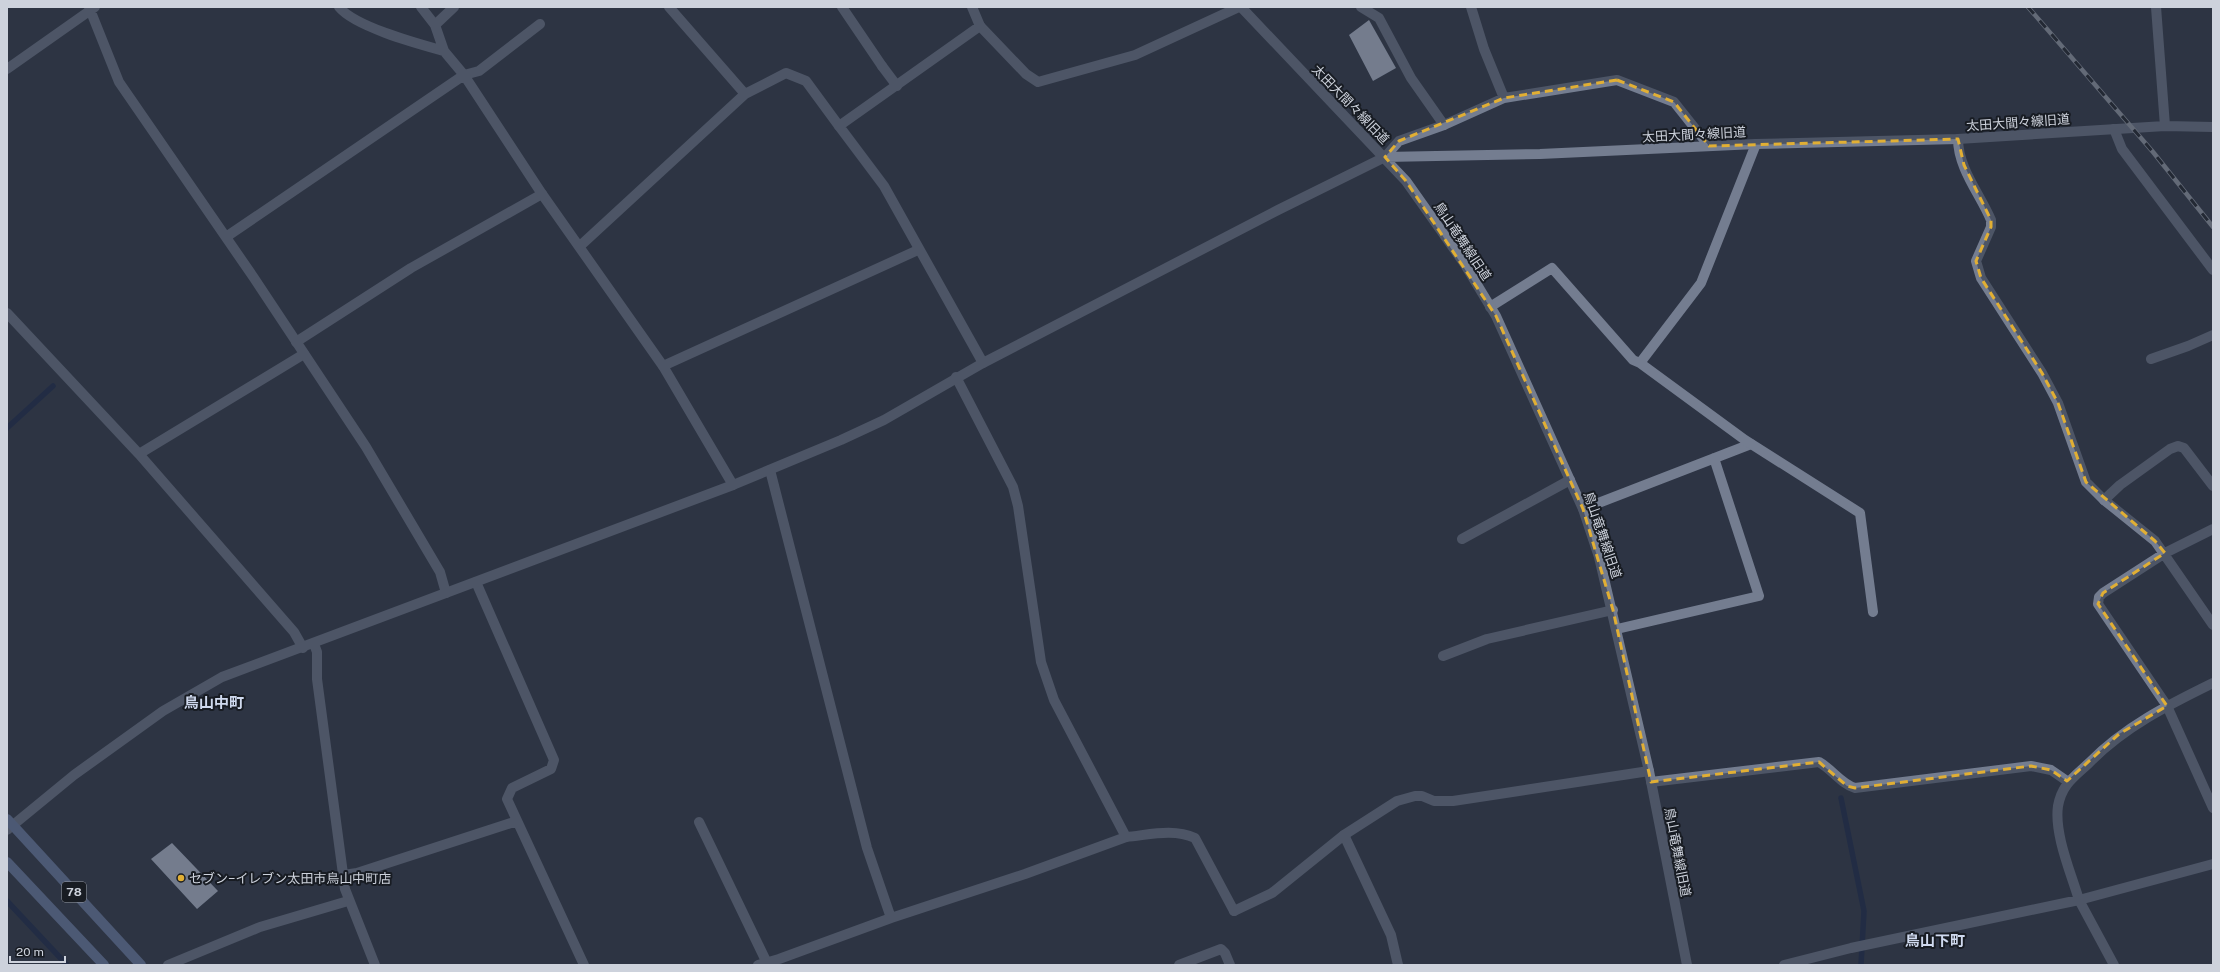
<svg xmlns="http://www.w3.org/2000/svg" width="2220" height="972" font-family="'Public Sans','Noto Sans JP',sans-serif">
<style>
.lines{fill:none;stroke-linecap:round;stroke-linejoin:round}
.stream{stroke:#142346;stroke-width:5.5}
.building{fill:#c9d3e7}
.service{stroke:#747d90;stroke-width:10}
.minor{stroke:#747d90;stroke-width:10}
.tertiary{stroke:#747d90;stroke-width:10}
.primary{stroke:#7285af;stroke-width:10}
.rail-casing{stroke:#a4aab5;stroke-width:4.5}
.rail{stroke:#181c23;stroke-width:3;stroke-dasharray:9;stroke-linecap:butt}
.marked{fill:none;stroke:#e1af34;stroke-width:3;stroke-dasharray:8 5;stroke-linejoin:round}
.poi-dot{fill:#e1af34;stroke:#181c23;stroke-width:1.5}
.labels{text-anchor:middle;stroke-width:4;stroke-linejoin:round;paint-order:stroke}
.shield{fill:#181c23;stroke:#979ba4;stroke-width:1}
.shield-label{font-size:12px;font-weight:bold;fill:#cdd2dc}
.street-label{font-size:13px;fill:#cdd2dc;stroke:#181c23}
.poi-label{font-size:13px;fill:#cdd2dc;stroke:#181c23;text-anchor:start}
.quarter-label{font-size:15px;font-weight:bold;fill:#cfd9ee;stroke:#181c23}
</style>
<rect width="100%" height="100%" fill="#2d3444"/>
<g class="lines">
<path class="stream" d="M7 428 53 386
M1841 798 1864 911 1861 965
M7 901 67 965"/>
</g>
<path class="building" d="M1369 20 1396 68 1373 81 1349 35Z
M172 843 218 891 197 909 151 859Z"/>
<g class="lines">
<path class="service" d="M669 7 745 94
M1361 7 1379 18 1411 78 1444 125
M435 25 454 7
M980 26 1026 74 1038 82 1135 55 1239 7
M882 66 897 86
M464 75 479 71 540 24
M580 246 745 94 786 73 806 81 839 126
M7 313 139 454 294 632 303 648
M296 342 411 268 542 194
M2151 359 2188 346 2213 335
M663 366 918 250
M956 377 1013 487 1018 506 1041 662 1054 700 1126 837C1149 835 1173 828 1195 838L1234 911
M139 454 304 354
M2104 500 2120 485 2170 449 2178 446 2184 448 2213 486
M1583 509 1751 444
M1462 539 1570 480
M476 582 554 760 551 769 512 788 507 799 584 965
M1617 629 1759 596 1714 458
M1443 656 1487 639 1613 610
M2167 706 2213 808
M699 822 767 963
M1344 835 1391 935 1398 965
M344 875 357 873 517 821
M2079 900 2114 965
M168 965 260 927 348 901
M1179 965 1221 949 1225 953 1230 965"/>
<path class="minor" d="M89 7 119 82 254 278 366 447 440 572 446 593
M339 7C355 27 419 44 444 51
M421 7 435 25 444 51 464 75 542 194 663 366 733 485
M842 7 882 66
M972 7 980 26 839 126 884 186 983 363
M1471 7 1484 49 1504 98
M7 69 95 7
M2114 129 2122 149 2213 270
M1958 139C1958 168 1980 194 1991 220V227L1976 261 1981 278 2042 373 2058 403 2086 482 2104 500 2155 541 2213 625
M1756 144 1701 283 1640 363 1745 440 1860 513 1873 612
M1385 157 1399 141 1444 125 1504 98 1617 80 1674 102 1709 146
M226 237 464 75
M1490 307 1552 268 1633 360 1640 363
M770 470 867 848 891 918
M314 644 317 652V679L345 889 375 965
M2167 706 2098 604 2099 597 2103 593 2165 553 2213 529
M1651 782 1819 762C1832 769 1841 784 1855 788L2031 766 2051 770 2067 781
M2079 900C2071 873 2054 834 2058 806 2062 784 2074 777 2089 763 2124 727 2168 705 2213 683
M1234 911 1272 893 1344 835 1397 801 1415 796H1422L1434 801H1453L1649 771
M758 965 779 959 891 918 1025 874 1126 837
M1784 965 1851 948 2079 900 2213 864"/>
<path class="tertiary" d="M1241 7 1406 181 1464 263 1496 316 1583 509 1599 557 1649 771 1687 965
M2156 7 2165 126
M7 830 74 775 163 711 222 677 733 485 841 440 884 420 983 363 1278 210 1385 157 1540 154 1756 144 1958 139 2165 126 2213 127"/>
<path class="primary" d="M7 819 141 965
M7 862 104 965"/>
<defs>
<path id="rail" d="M2028 7 2153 152 2213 227"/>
</defs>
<use href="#rail" class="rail-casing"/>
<use href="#rail" class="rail"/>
</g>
<path d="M0 0H2220V972H0ZM1617 80 1674 102 1709 146 1958 139 1964 165 1991 220V227L1976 261 1981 278 2042 373 2058 403 2086 482 2155 541 2165 553 2103 593 2098 604 2167 706 2119 734 2067 781 2051 770 2031 766 1855 788 1847 786 1819 762 1651 782 1613 610 1583 509 1496 316 1406 181 1385 157 1399 141 1504 98Z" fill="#2d3444" fill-opacity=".55" fill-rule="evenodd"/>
<path class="marked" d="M1617 80 1674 102 1709 146 1958 139 1964 165 1991 220V227L1976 261 1981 278 2042 373 2058 403 2086 482 2155 541 2165 553 2103 593 2098 604 2167 706 2119 734 2067 781 2051 770 2031 766 1855 788 1847 786 1819 762 1651 782 1613 610 1583 509 1496 316 1406 181 1385 157 1399 141 1504 98Z"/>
<circle class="poi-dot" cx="181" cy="878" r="4"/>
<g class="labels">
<rect class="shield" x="62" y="882" width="24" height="20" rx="3"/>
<g class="shield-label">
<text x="74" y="896">78</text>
</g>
<g class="street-label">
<text transform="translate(1351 104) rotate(46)" y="5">太田大間々線旧道</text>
<text transform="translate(2018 122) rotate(-4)" y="5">太田大間々線旧道</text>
<text transform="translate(1694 134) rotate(-3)" y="5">太田大間々線旧道</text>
<text transform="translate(1463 241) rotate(56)" y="5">鳥山竜舞線旧道</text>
<text transform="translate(1603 535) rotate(71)" y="5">鳥山竜舞線旧道</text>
<text transform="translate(1678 852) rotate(79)" y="5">鳥山竜舞線旧道</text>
</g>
<g class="poi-label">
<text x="189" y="883">セブン−イレブン太田市鳥山中町店</text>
</g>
<g class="quarter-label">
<text x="214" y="708">鳥山中町</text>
<text x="1935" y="946">鳥山下町</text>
</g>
</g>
<rect width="2220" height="972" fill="none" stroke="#cdd2dc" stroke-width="16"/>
<path d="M10 956v6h55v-6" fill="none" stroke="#cdd2dc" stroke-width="2"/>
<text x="16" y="956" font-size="12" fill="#cdd2dc" stroke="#181c23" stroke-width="3" paint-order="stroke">20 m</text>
</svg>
